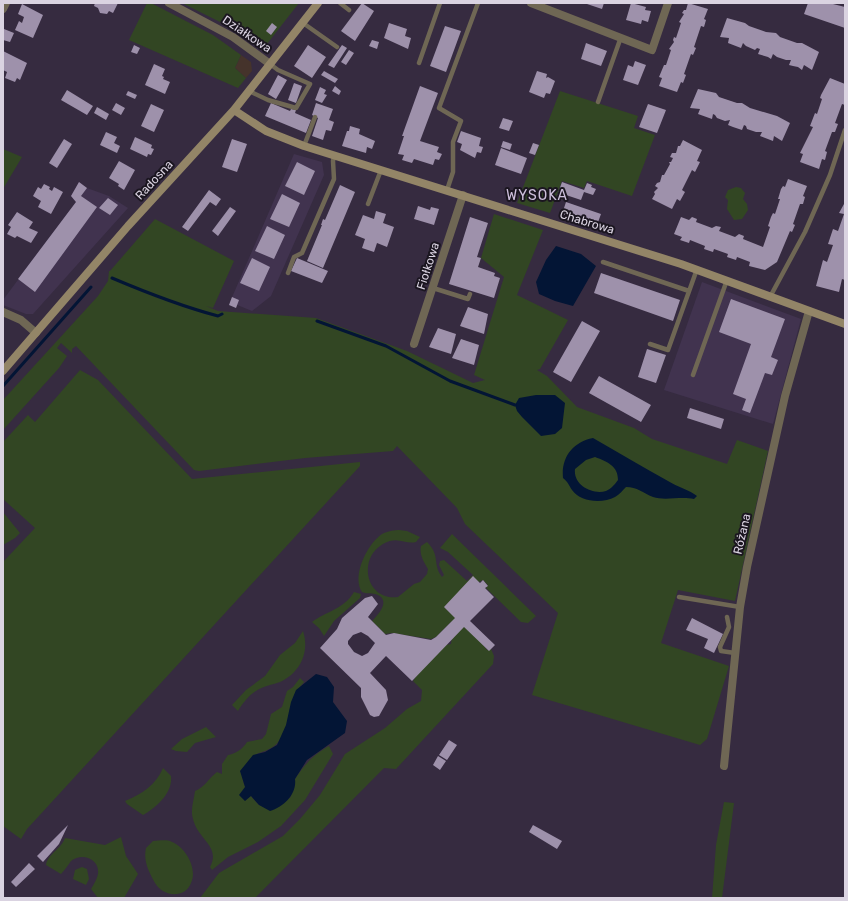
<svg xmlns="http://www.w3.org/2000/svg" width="848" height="901" font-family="Rubik,sans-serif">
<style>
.built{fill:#41334f}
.industrial{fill:#45332b}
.green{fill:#324623}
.water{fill:#031535;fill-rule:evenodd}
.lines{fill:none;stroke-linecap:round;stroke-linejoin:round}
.stream{stroke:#031535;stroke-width:3}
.building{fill:#9e91ab;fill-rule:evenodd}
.lane{stroke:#6f6754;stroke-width:4.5}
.street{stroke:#6f6754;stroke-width:8}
.secondary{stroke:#938567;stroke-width:8}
.labels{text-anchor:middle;stroke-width:4;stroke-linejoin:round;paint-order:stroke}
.street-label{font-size:12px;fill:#dad3e1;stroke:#1b1620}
.quarter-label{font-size:14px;letter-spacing:1px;fill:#cdbfdb;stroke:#1b1620}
</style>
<rect width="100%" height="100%" fill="#362b40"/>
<path class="built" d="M294 154 322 162 324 175 271 296 252 311 230 302Z
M79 182 87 188 109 196 128 208 33 314H26L3 305V300L76 202 71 196Z
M702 282 801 319 773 424 664 390Z"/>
<path class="industrial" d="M241 55 251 62 252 71 246 78 235 68Z"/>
<path class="green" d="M147 3H151L213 35 241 55 235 68 246 78 238 88 129 40Z
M182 3H299L267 44 248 31H238Z
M560 91 638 116 634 128 655 135 632 196 587 181 584 188 562 181 550 213 517 203Z
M3 149 22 157 3 189Z
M736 187 741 188 745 193 743 199 747 204 748 210 742 219 734 220 727 209 728 200 725 197 728 190Z
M494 214 543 230 517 295 568 320 540 369 537 370 547 376 577 407 634 428 652 439 727 464 737 440 768 451 735 601 678 590 661 643 729 666 707 739 700 745 532 695 558 613 465 524 457 508 397 446 393 451 305 458 199 471 194 470 76 346 72 349V353L61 343 57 348 67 356 59 368 3 430V400L98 296 108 281 109 271H110L155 219 234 261 213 308 206 306 218 311 316 318 407 351 473 383 485 380 474 375 504 277 481 258Z
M80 370 98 380 192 479 360 462V466L27 829 21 839 3 826V562L35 528 3 499V442L28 415 35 422Z
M3 512 20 533 15 538 3 545Z
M399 530 407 531 420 537 416 542C405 545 398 535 383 544 357 559 366 601 398 597L414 584 420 582 427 574 428 569C424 562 419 555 421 546L427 542C441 556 432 564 442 577L444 575 439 565 440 561 444 560 467 581 473 575 448 552 440 548 452 534 536 616 528 623 521 622 486 588 488 585 483 580 471 586 465 620 487 650 491 649 494 656 493 664 396 769 384 768 255 898H200L219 873 283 836 300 819 320 795 345 754 385 728 407 709 421 701 422 690 413 681C416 678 417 672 420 670 430 663 437 654 445 645L451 644 453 629 451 622 436 637 431 639 392 633 385 634 372 621C379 614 392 599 375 594 371 593 366 594 362 592 351 577 368 541 384 533 389 531 394 530 399 530Z
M354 592 361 594 360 598 334 621 324 636 319 628 312 622C327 611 344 609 354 592Z
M303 631C310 652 300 673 280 682 272 685 263 686 256 691 249 695 242 704 238 711L232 705 246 690 265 676 280 655 295 643Z
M300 678 304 682C287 700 292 718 281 738 276 747 268 750 259 753 255 754 252 758 250 761 234 776 247 792 259 805L290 798 295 784V779C305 764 313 755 329 746L333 754 305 800 281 826 258 842 228 857 212 870 210 867C221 846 198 840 193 819 190 810 194 800 195 791 204 788 209 778 217 772L222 774V764L228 755C235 754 243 749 247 742L262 739 266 734 271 714 282 707 287 691 293 687Z
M206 727 216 737 195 743 187 752 176 751 171 749 182 739Z
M163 768 171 776C173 793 156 808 143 815L127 804 125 801C142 794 156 785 163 768Z
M724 802 734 803 722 898H712L716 845Z
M121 837 126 856 138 874 124 898H98L91 889C94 884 97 879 98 874 100 859 82 852 71 861 68 865 65 870 61 874L46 865C47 855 62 848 65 838L105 845Z
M153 841C159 841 166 839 172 842 185 847 198 868 191 883 185 899 163 897 155 883 149 872 143 861 146 848Z
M82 867 87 869 89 879 86 885 73 879 75 870Z"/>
<path class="water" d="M556 246 581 254 596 266 573 306 555 301 539 294 536 282 546 260Z
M536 395H555L565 403 562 428 555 434 541 436 522 417 517 411 515 405 519 398Z
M593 438C618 452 642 467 668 481 677 487 690 490 697 496L694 499C681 496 665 501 653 497 643 493 637 487 626 487 623 490 619 495 615 497 602 504 580 502 572 490 568 484 569 483 563 478 561 457 573 442 593 438ZM595 457C608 462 618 466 618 480 615 484 611 489 606 491 592 495 573 485 575 469L586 460Z
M316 674 327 677 334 687 333 702 347 721 345 733 307 760 295 779C297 794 284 807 270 811L259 805 251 796 245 801 239 795 245 787 240 771 253 755 265 752 277 745 286 725 291 702 296 690Z"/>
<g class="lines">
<path class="stream" d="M112 278C145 292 184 307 218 316L222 314
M317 321 386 346 450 381 515 405
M3 386 91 287"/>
</g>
<path class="building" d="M95 3H118L113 13 109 11 107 14 100 13 98 8 94 6Z
M362 3 374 11 355 41 341 31Z
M584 3H604L602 9Z
M631 3 646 7 645 10 651 11 648 22 642 20 641 24 626 20Z
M688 3 708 9 704 19 706 20 704 27 701 26 694 47 696 48 693 55 691 54 684 74 686 75 683 83 681 82 677 92 659 86 662 78 659 77 664 65H666L671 50 669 49 674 42 673 40 674 37 676 38 681 23 679 22 684 14 682 13 684 10H686Z
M808 3H829L845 7V28L804 14Z
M22 4 43 15 33 38 15 30 19 21 22 23 24 17 18 14Z
M727 18 745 23 749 26 766 32 776 33 780 37 797 43H802L819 52 812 70 804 65 802 70 798 67 793 66 789 65 791 60H786L777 57 773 54 771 59 768 57 758 54 760 49 757 48 755 50 746 46 743 43 741 48 728 43 729 38 720 37Z
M272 23 277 27 271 35 266 31Z
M389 23 407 29 405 36 411 38 408 49 384 38Z
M445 26 461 31 446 72 430 66Z
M4 29 14 33 10 42 3 40Z
M372 40 379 42 377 49 369 46Z
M586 43 607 51 601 66 581 59Z
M134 45 140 48 137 54 131 52Z
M308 45 326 57 312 78 294 66Z
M342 45 347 48 334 68 328 65Z
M349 50 354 53 346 65 341 62Z
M3 51 27 63 20 80 17 78 15 82 5 78 7 72 3 70Z
M635 61 646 65 638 85 623 80 628 65 633 67Z
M154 64 165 69 162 76 164 77 163 79 170 82 165 94 145 85Z
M324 71 338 79 335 83 321 75Z
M537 71 547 74 546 78 548 77 555 81 550 94 546 93 544 98 529 92Z
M278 75 287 80 276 99 268 94Z
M830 78 845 84V105L842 104 835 123 838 124 835 132H832L825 151 827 152 825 160 822 159 819 169 800 162 803 154 800 153 813 127 810 126 815 113 817 114 822 99 820 98 821 95Z
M294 83 302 86 296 103 288 100Z
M335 86 341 91 339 95 332 91Z
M420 86 438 93 420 141 439 147 437 152 442 154 439 160 435 159 433 165 414 159 412 163 402 160 404 155 398 154 404 136H402Z
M320 87 326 90 324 94 327 95 322 103 315 100Z
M698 89 716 93 719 97 737 103H742L750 108 777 116 790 123 782 141 774 136 773 141 760 136 762 132H756L747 129 746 126 744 125 742 130 733 127 728 125 730 120 725 121 717 118 715 115 713 114 712 119 698 114 700 109 690 108Z
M67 90 93 106 87 115 61 100Z
M128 91 137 95 135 99 126 95Z
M116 103 125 108 121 115 112 110Z
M271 103 290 111 291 109 296 110 295 113 311 120 306 133 265 116Z
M316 103 333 109 329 120 334 122 331 131 326 130 323 140 312 136 318 118 312 115Z
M151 104 164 110 154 132 141 126Z
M648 104 666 110 657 133 639 127Z
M97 107 109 114 106 120 94 113Z
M503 118 513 121 509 131 499 128Z
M350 126 360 129 359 134 375 141 372 149 367 147 366 153 342 146 347 131H349Z
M461 131 481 138 479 146 483 147 481 153 477 152 475 158 460 150 462 144 457 142Z
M106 132 117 137 114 143 120 146 117 153 100 145Z
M135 137 152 145 151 148 154 149 151 155 148 154 147 157 130 149Z
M64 139 72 144 57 168 49 163Z
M232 139 247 144 237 172 222 167Z
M683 140 702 150 697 161 700 162 695 172 692 170 682 190 685 192 680 201 677 199 672 209 652 199 655 194 654 192 658 188 655 186 657 183 660 182 662 175H664L670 164 669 162H671L673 158 670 157 672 153H676L678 146H680Z
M503 141 512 144 510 150 501 147Z
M533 143 539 145 535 155 529 153Z
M501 148 527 158 521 174 495 165Z
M119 161 135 170 124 190 118 186 119 184 109 178Z
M297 162 315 171 304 195 285 186Z
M788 179 807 186 803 196 805 197 803 204H800L793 224 795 225 792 232 790 231 777 262 765 270 749 266 750 262 737 257 736 260 727 257 728 254 714 249 713 252 704 249 705 246 690 240 689 243 680 240 682 237 674 234 681 217 689 220 692 217 697 219 696 222 712 228 716 226 721 227 719 231 735 237 739 234 744 236 743 239 763 247 770 227 768 226 771 217 773 213 775 214 780 199H778L781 189 783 186 785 187Z
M79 182 87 188 81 196 97 207 35 292 18 279 76 202 71 196Z
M562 182 584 190 587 183 592 185 591 187 596 189 593 195 584 192 581 200 563 194 561 200 556 199Z
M44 184 50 187 49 189 52 191 54 187 63 192 51 214 38 207 41 201 33 196 38 187 41 189Z
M340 185 355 192 323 268 307 261 322 225H321L323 219 325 220Z
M209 190 221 199 216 206 210 202 188 231 182 227Z
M282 194 300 203 289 227 270 219Z
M845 196V280L842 279 839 292 816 286 823 260 827 262 833 245 828 244 833 229 838 231 844 214 839 213 844 204Z
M108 198 118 205 110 215 99 208Z
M566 202 601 214 597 225 562 214Z
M418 206 430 210 431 207 439 209 434 225 414 219Z
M230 207 236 211 218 236 212 231Z
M376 211 386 214 383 223 394 227 387 247 377 243 374 252 362 248 365 239 355 235 363 215 374 219Z
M17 212 33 222 29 228 38 232 31 243 17 236 15 238 7 234 11 227 8 225Z
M470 217 488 223 477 257 481 258 478 267 495 273 494 276 500 278 494 298 449 284Z
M267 226 285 235 274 259 255 251Z
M252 258 270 267 259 291 240 283Z
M297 258 328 271 322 283 291 271Z
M601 273 680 300 673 321 594 293Z
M232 297 239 300 236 308 229 305Z
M731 299 785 319 771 357 778 360 772 375 765 373 750 413 742 410 746 399 733 394 751 344 719 332Z
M468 307 488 314 484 334 460 326Z
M582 321 600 331 571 382 553 372Z
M438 328 456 334 451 354 429 347Z
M461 339 479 345 474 365 452 358Z
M647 349 666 355 656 383 638 377Z
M599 376 651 405 641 422 589 393Z
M690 408 724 419 721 429 687 418Z
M473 576 480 583 483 580 488 586 485 588 494 597 470 621 495 645 489 651 464 627 412 681 386 656 370 673 386 690 388 700 379 716 374 717 370 715 361 697V688L320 648 337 629 342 618 365 598 372 596 378 604 368 617 386 635 394 633 431 640 436 637 455 618 444 607ZM361 632 368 636 375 643 368 653 362 656 354 652 348 644V641L353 635Z
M692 618 723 634 714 653 704 648 708 639 686 630Z
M449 740 457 745 447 760 439 755Z
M438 756 446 761 440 770 433 765Z
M68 825 59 844 43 862 37 856Z
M533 825 562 841 557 849 529 832Z
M29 863 35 869 16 887 11 882Z"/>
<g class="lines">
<path class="lane" d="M340 3 349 10
M303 23 337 47
M419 63 440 3
M249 91 268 100 296 108 310 84 278 70 270 64
M598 102 621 37
M304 146 315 117
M447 190 453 172V142L461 121 439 108 478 3
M368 204 381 170
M603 262 689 291
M288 273 294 257 302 253 334 179 333 161 334 156
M433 288 468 299 470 294
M770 297 805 232 830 175 845 130
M650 344 668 350 697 269
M693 375 727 280
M679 597 740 607
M727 617 729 627 720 647 721 651 735 653"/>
<path class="street" d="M169 3 233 37 270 64
M531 3 652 50 668 3
M3 9 6 3
M3 312 21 320 36 333
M414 344 463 195
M724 766 740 607 747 567 785 396 809 311"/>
<path class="secondary" d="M234 110 266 131 304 146 681 264 845 324
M3 371 128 226 234 110 318 3"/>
</g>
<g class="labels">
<g class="street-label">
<text transform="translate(247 34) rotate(34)" y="4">Działkowa</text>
<text transform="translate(154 180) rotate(-47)" y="4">Radosna</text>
<text transform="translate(587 222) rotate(17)" y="4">Chabrowa</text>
<text transform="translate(428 266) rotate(-72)" y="4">Fiołkowa</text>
<text transform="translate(742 534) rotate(-77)" y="4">Różana</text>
</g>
<g class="quarter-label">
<text x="537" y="200">WYSOKA</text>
</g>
</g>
<rect width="848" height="901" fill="none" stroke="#dad3e1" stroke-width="8"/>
</svg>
